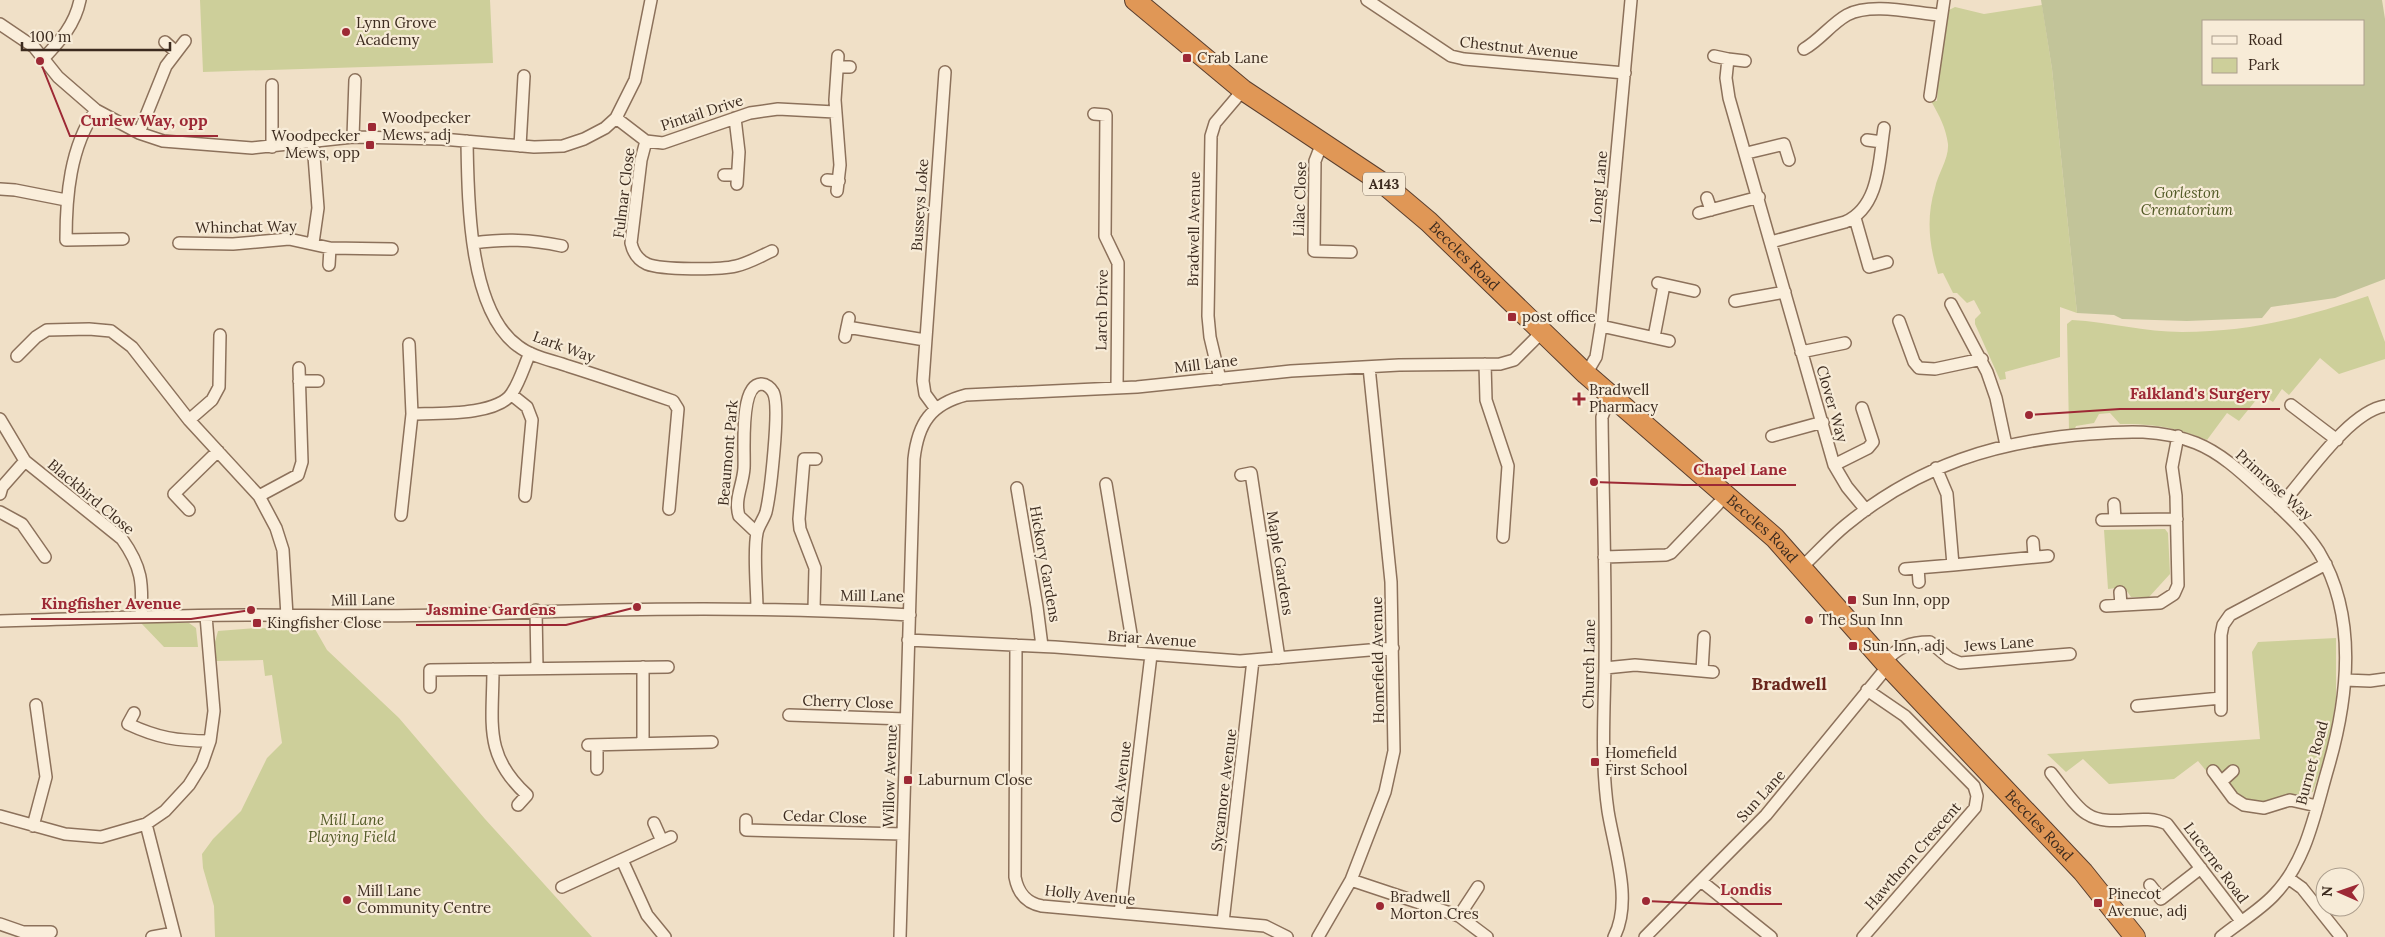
<svg xmlns="http://www.w3.org/2000/svg" width="2385" height="937" font-family="Lora,serif">
<style>
.green{fill:#cdcf9a}
.cemetery{fill:#c2c499;fill-rule:evenodd}
.lines{fill:none;stroke-linecap:round;stroke-linejoin:round}
.street-casing{stroke:#8c715b;stroke-width:14}
.highway-casing{stroke:#5a3f2f;stroke-width:22}
.street{stroke:#faeedb;stroke-width:11}
.highway{stroke:#e09756;stroke-width:20}
.poi-dot{fill:#9d2935;stroke:#f7ebd7;stroke-width:2}
.labels{text-anchor:middle;stroke-width:4.5;stroke-linejoin:round;paint-order:stroke}
.shield{fill:#f7ebd7;stroke:#746556;stroke-width:1}
.shield-label{font-size:14px;font-weight:bold;fill:#3c2b1f}
.poi-label{font-size:15px;fill:#3c2b1f;stroke:#f7ebd7;text-anchor:start}
.street-label{font-size:15px;fill:#3c2b1f;stroke:#f7ebd7}
.park-label{font-size:15px;font-style:italic;fill:#515925;stroke:#f7ebd7}
.quarter-label{font-size:18px;font-weight:bold;fill:#6a261d;stroke:#f7ebd7}
.leader{fill:none;stroke:#9d2935;stroke-width:2}
.callout-dot{fill:#9d2935;stroke:#f7ebd7;stroke-width:2}
.callout-label{font-size:16px;text-anchor:middle;font-weight:bold;fill:#9d2935;stroke:#f7ebd7;stroke-width:4.5;stroke-linejoin:round;paint-order:stroke}
</style>
<rect width="100%" height="100%" fill="#f0e0c7"/>
<path class="green" d="M200 0H490L493 63 203 72Z
M2042 5 2052 69 2077 313 2060 307V357L2005 372 2006 379 2000 380 1975 324V319L1981 313 1974 300 1967 303 1957 293H1953L1943 273 1938 274C1929 245 1926 218 1935 188 1938 173 1949 159 1948 144 1946 128 1939 115 1931 101H1937L1939 65 1949 10 1955 7 1984 14Z
M2368 296 2385 342V359L2339 374 2320 358 2289 395 2282 389 2273 402 2261 394 2239 421 2227 413 2207 440C2174 427 2155 424 2120 424L2110 413 2099 414 2094 423 2076 426 2074 431H2069L2067 324 2072 320C2109 322 2145 332 2182 332 2250 332 2303 318 2368 296Z
M2165 529 2168 533 2170 574 2149 597H2131L2124 587 2108 589 2104 530Z
M141 623H189L196 628 198 647H164Z
M256 628 315 629 327 650 399 718 485 819 592 937H215L214 906 203 868 202 854 213 839 241 811 267 758 282 743 272 675 265 676 263 660 216 661 215 642 218 631Z
M2336 638V698L2329 743 2313 792 2284 797 2263 804 2242 798 2230 788 2231 781 2236 774 2231 767 2222 772 2214 770 2208 773 2198 761 2174 779 2109 784 2083 759 2066 772 2047 754 2260 739 2252 652 2258 642Z"/>
<path class="cemetery" d="M2041 0H2382L2385 19V279L2335 298 2271 307 2262 318 2187 321 2122 319 2114 315 2077 313 2052 69ZM2204 21H2364V84H2204Z"/>
<g class="lines">
<defs>
<path id="street" d="M1367 0 1451 56 1464 59 1625 73
M0 24 34 47 58 77 96 110 139 133 163 141 252 148 353 137 442 139 534 147 563 146 584 139 605 128 616 118 635 80 651 0
M165 42 176 52
M1804 49C1820 40 1831 24 1847 15 1871 2 1914 13 1940 15
M1714 56 1728 59 1726 78 1729 98 1834 465 1847 487 1866 510
M43 59C60 41 75 25 80 0
M1728 59 1745 61
M838 67H850
M1930 96 1944 0
M96 110C70 147 66 196 66 240L123 239
M1094 114 1106 115 1105 236 1118 263V272L1117 388
M616 118 646 141 663 143 750 113 778 109 835 112
M735 118 739 152 737 184
M139 133 166 66 185 41
M353 137 355 80
M1867 140 1882 142
M467 141C468 198 468 310 518 346 532 357 551 360 568 366 603 377 638 389 673 401L678 409 669 509
M646 141 641 160 631 243C633 252 638 260 647 264 662 270 720 270 736 266 749 263 761 256 772 251
M313 143 318 208 313 243
M1322 143 1315 161 1314 251 1351 252
M520 146 524 76
M272 147V85
M1747 153 1784 144 1789 160
M724 175H737
M827 180 839 181
M0 189 15 190 66 200
M837 191 840 165 835 100 838 56
M1707 198 1711 210
M1699 213 1759 197
M1855 218 1869 267 1887 262
M1771 242 1845 222C1880 207 1879 160 1884 128
M179 243 233 244 289 239 330 248 392 249
M473 243C507 239 529 239 562 246
M329 265 330 248
M1658 283 1694 291
M1735 301 1785 292
M1951 304 1987 372 1996 398 2006 445
M1899 321 1914 362 1919 368 1935 369 1982 359
M1601 326 1669 341
M847 327 925 340
M845 337 849 318
M1654 337 1664 285
M1801 352 1845 343
M17 356 36 337 47 330 89 329 111 331 132 347 189 420 259 496 276 528 283 550 287 616
M1485 364 1486 400 1508 466 1503 537
M1586 374 1596 357 1601 326 1631 0
M1220 379 1210 337 1208 316 1211 136 1215 123 1243 90
M299 381H318
M512 395 527 407 532 420 525 496
M1610 395 1602 417C1603 500 1606 584 1605 667 1604 715 1601 763 1608 811 1614 849 1633 901 1614 937
M2291 405 2337 440
M936 409 925 394 923 381 945 72
M412 414C436 413 498 416 512 393 520 381 524 366 530 353
M0 419 25 461 122 539C142 567 143 583 141 617
M189 420 212 400 219 387 220 335
M1772 436 1823 422
M1834 465 1868 448 1873 442 1862 408
M1936 468 1947 494 1953 565 2048 556
M1241 475 1251 473 1279 658
M1106 484 1131 634 1132 653
M1017 488 1037 607 1042 646
M0 494 2 487 25 461
M259 496 298 475 302 462 299 368
M2114 504 2115 520
M2279 507C2305 479 2348 412 2385 406
M189 510 174 494 218 451
M0 512 22 524 45 557
M401 515 412 414 409 344
M2102 520 2177 519
M2033 542 2034 556
M1604 557 1666 555 1671 553 1718 504
M1801 568C1816 554 1830 538 1846 525 1919 465 1997 441 2089 434 2126 431 2161 429 2196 443 2226 455 2250 481 2274 502 2290 517 2307 533 2319 552 2358 617 2348 699 2328 768 2315 812 2307 861 2274 895 2259 911 2238 923 2221 937
M1918 568 1919 582
M1905 569 1953 565
M2120 592 2121 605
M2106 606 2160 603 2174 594 2178 585 2176 496 2172 467 2178 436
M757 609C757 589 753 552 757 533 758 526 764 519 766 512 770 495 781 405 773 392 771 388 766 384 761 384 739 385 745 451 744 468 743 485 734 499 739 516L757 533
M814 609 815 568 800 529 799 519 804 459H816
M536 610 537 668
M0 621C82 619 165 615 247 615 326 616 406 617 485 614 626 608 768 606 910 615
M908 640 1055 647 1240 661 1393 648
M1016 645 1015 877C1018 893 1026 903 1042 906L1265 926 1287 937
M1884 662C1899 647 1909 642 1930 642L1949 658 1960 663 2070 654
M643 667V742
M1605 668 1635 665 1713 672
M493 669C493 723 483 755 527 795L518 805
M1702 671 1704 637
M2345 680 2370 681 2385 679
M430 687V670L668 667
M2137 706 2221 698
M2221 710V635L2223 625 2230 615 2326 564
M134 713 128 724C158 738 177 741 210 741
M789 715 906 719
M588 745 712 742
M597 745V769
M2213 771 2233 798 2244 805 2264 808 2290 800 2317 806
M2051 773C2061 785 2075 807 2087 814 2110 829 2142 812 2167 824L2241 921
M2222 781 2233 771
M0 816 65 834 101 837 146 824 165 811 189 785 202 764 210 741 214 711 206 616
M746 820V830L903 834
M654 823 662 841
M146 824 175 937
M33 826 46 777 36 705
M622 860 647 915 665 937
M2288 878 2302 888 2341 937
M1351 880 1459 916 1487 937
M1701 881 1771 937
M2150 885 2161 899 2201 868
M562 887 671 837
M1120 913 1151 655
M1459 916 1478 887
M1223 922 1253 660
M0 924 23 932H51
M152 937 174 933
M900 937 914 459C918 423 931 404 966 395L1137 387 1291 371 1399 365 1500 364 1514 360 1543 331
M1318 937 1351 880 1385 792 1394 751 1391 582 1369 367
M1645 937 1766 815 1888 666
M1863 937 1975 808 1977 796 1974 786 1905 716 1867 690"/>
<g id="highway">
<path id="s1" d="M1135 0 1243 90 1384 184 1429 222 1586 374 1775 538 1888 666 2083 872 2135 937"/>
</g>
</defs>
<use href="#street" class="street-casing"/>
<use href="#highway" class="highway-casing"/>
<use href="#street" class="street"/>
<use href="#highway" class="highway"/>
</g>
<g class="poi-dot">
<circle cx="346" cy="32" r="5"/>
<rect x="1182" y="53" width="10" height="10" rx="2.5"/>
<rect x="367" y="122" width="10" height="10" rx="2.5"/>
<rect x="365" y="140" width="10" height="10" rx="2.5"/>
<rect x="1507" y="312" width="10" height="10" rx="2.5"/>
<path d="M1576.5 391.5h5v5h5v5h-5v5h-5v-5h-5v-5h5z"/>
<rect x="1847" y="595" width="10" height="10" rx="2.5"/>
<circle cx="1809" cy="620" r="5"/>
<rect x="252" y="618" width="10" height="10" rx="2.5"/>
<rect x="1848" y="641" width="10" height="10" rx="2.5"/>
<rect x="1590" y="757" width="10" height="10" rx="2.5"/>
<rect x="903" y="775" width="10" height="10" rx="2.5"/>
<circle cx="347" cy="900" r="5"/>
<rect x="2093" y="898" width="10" height="10" rx="2.5"/>
<circle cx="1380" cy="906" r="5"/>
</g>
<g class="labels">
<rect class="shield" x="1363" y="172.5" width="42" height="23" rx="4"/>
<g class="shield-label">
<text x="1384" y="189">A143</text>
</g>
<g class="poi-label">
<text x="356" y="28">Lynn Grove<tspan x="356" dy="17">Academy</tspan></text>
<text x="1197" y="63">Crab Lane</text>
<text x="382" y="123">Woodpecker<tspan x="382" dy="17">Mews, adj</tspan></text>
<text x="360" y="141" text-anchor="end">Woodpecker<tspan x="360" dy="17">Mews, opp</tspan></text>
<text x="1522" y="322">post office</text>
<text x="1589" y="395">Bradwell<tspan x="1589" dy="17">Pharmacy</tspan></text>
<text x="1862" y="605">Sun Inn, opp</text>
<text x="1819" y="625">The Sun Inn</text>
<text x="267" y="628">Kingfisher Close</text>
<text x="1863" y="651">Sun Inn, adj</text>
<text x="1605" y="758">Homefield<tspan x="1605" dy="17">First School</tspan></text>
<text x="918" y="785">Laburnum Close</text>
<text x="357" y="896">Mill Lane<tspan x="357" dy="17">Community Centre</tspan></text>
<text x="2108" y="899">Pinecot<tspan x="2108" dy="17">Avenue, adj</tspan></text>
<text x="1390" y="902">Bradwell<tspan x="1390" dy="17">Morton Cres</tspan></text>
</g>
<g class="street-label">
<text transform="translate(1519 48) rotate(6)" y="5">Chestnut Avenue</text>
<text transform="translate(702 113) rotate(-18)" y="5">Pintail Drive</text>
<text transform="translate(1599 187) rotate(-85)" y="5">Long Lane</text>
<text transform="translate(624 193) rotate(-83)" y="5">Fulmar Close</text>
<text transform="translate(1300 199) rotate(-88)" y="5">Lilac Close</text>
<text transform="translate(920 205) rotate(-86)" y="5">Busseys Loke</text>
<text transform="translate(246 227) rotate(-1)" y="5">Whinchat Way</text>
<text transform="translate(1194 229) rotate(-89)" y="5">Bradwell Avenue</text>
<text dy="5" stroke="none"><textPath href="#s1" startOffset="418">Beccles Road</textPath></text>
<text transform="translate(1102 310) rotate(-89)" y="5">Larch Drive</text>
<text transform="translate(564 347) rotate(20)" y="5">Lark Way</text>
<text transform="translate(1206 364) rotate(-7)" y="5">Mill Lane</text>
<text transform="translate(1832 404) rotate(74)" y="5">Clover Way</text>
<text transform="translate(728 453) rotate(-85)" y="5">Beaumont Park</text>
<text transform="translate(2274 485) rotate(42)" y="5">Primrose Way</text>
<text transform="translate(91 497) rotate(40)" y="5">Blackbird Close</text>
<text dy="5" stroke="none"><textPath href="#s1" startOffset="822">Beccles Road</textPath></text>
<text transform="translate(1280 563) rotate(81)" y="5">Maple Gardens</text>
<text transform="translate(1045 564) rotate(80)" y="5">Hickory Gardens</text>
<text transform="translate(872 596) rotate(1)" y="5">Mill Lane</text>
<text transform="translate(363 600) rotate(-1)" y="5">Mill Lane</text>
<text transform="translate(1152 639) rotate(4)" y="5">Briar Avenue</text>
<text transform="translate(1999 644) rotate(-4)" y="5">Jews Lane</text>
<text transform="translate(1378 660) rotate(-91)" y="5">Homefield Avenue</text>
<text transform="translate(1589 664) rotate(-89)" y="5">Church Lane</text>
<text transform="translate(848 702) rotate(2)" y="5">Cherry Close</text>
<text transform="translate(2312 763) rotate(-75)" y="5">Burnet Road</text>
<text transform="translate(890 776) rotate(-88)" y="5">Willow Avenue</text>
<text transform="translate(1121 782) rotate(-83)" y="5">Oak Avenue</text>
<text transform="translate(1224 790) rotate(-83)" y="5">Sycamore Avenue</text>
<text transform="translate(1761 796) rotate(-48)" y="5">Sun Lane</text>
<text transform="translate(825 817) rotate(2)" y="5">Cedar Close</text>
<text dy="5" stroke="none"><textPath href="#s1" startOffset="1228">Beccles Road</textPath></text>
<text transform="translate(1913 856) rotate(-49)" y="5">Hawthorn Crescent</text>
<text transform="translate(2216 863) rotate(53)" y="5">Lucerne Road</text>
<text transform="translate(1090 895) rotate(6)" y="5">Holly Avenue</text>
</g>
<g class="park-label">
<text x="2187" y="198">Gorleston<tspan x="2187" dy="17">Crematorium</tspan></text>
<text x="352" y="825">Mill Lane<tspan x="352" dy="17">Playing Field</tspan></text>
</g>
<g class="quarter-label">
<text x="1789" y="690">Bradwell</text>
</g>
</g>
<path class="leader" d="M40 61L70 136H218M2029 415L2120 409H2280M1594 482L1683 485H1796M251 610L191 619H31M637 607L566 625H416M1646 901L1711 904H1782"/>
<g class="callout-dot">
<circle cx="40" cy="61" r="5"/>
<circle cx="2029" cy="415" r="5"/>
<circle cx="1594" cy="482" r="5"/>
<circle cx="251" cy="610" r="5"/>
<circle cx="637" cy="607" r="5"/>
<circle cx="1646" cy="901" r="5"/>
</g>
<g class="callout-label">
<text x="144" y="126">Curlew Way, opp</text>
<text x="2200" y="399">Falkland's Surgery</text>
<text x="1740" y="475">Chapel Lane</text>
<text x="111" y="609">Kingfisher Avenue</text>
<text x="491" y="615">Jasmine Gardens</text>
<text x="1746" y="895">Londis</text>
</g>
<rect x="2202" y="20" width="162" height="65" fill="#f7ebd7" stroke="#ac9e8d"/>
<rect x="2212" y="36" width="25" height="8" fill="#faeedb" stroke="#ac9e8d"/>
<text x="2248" y="45" font-size="15" fill="#3c2b1f">Road</text>
<rect x="2212" y="58" width="25" height="15" fill="#cdcf9a" stroke="#ac9e8d"/>
<text x="2248" y="70" font-size="15" fill="#3c2b1f">Park</text>
<g transform="translate(2340 892) rotate(272)"><circle r="24" fill="#f7ebd7" stroke="#ac9e8d"/>
<path d="M0-4L9 19L0 12L-9 19Z" fill="#9d2935"/>
<text y="-8" font-size="14" font-weight="bold" text-anchor="middle" fill="#3c2b1f">N</text>
</g>
<path d="M22 42v8h148v-8" fill="none" stroke="#3c2b1f" stroke-width="2.5"/>
<text x="30" y="42" font-size="15" fill="#3c2b1f" stroke="#f7ebd7" stroke-width="4" paint-order="stroke">100 m</text>
</svg>
